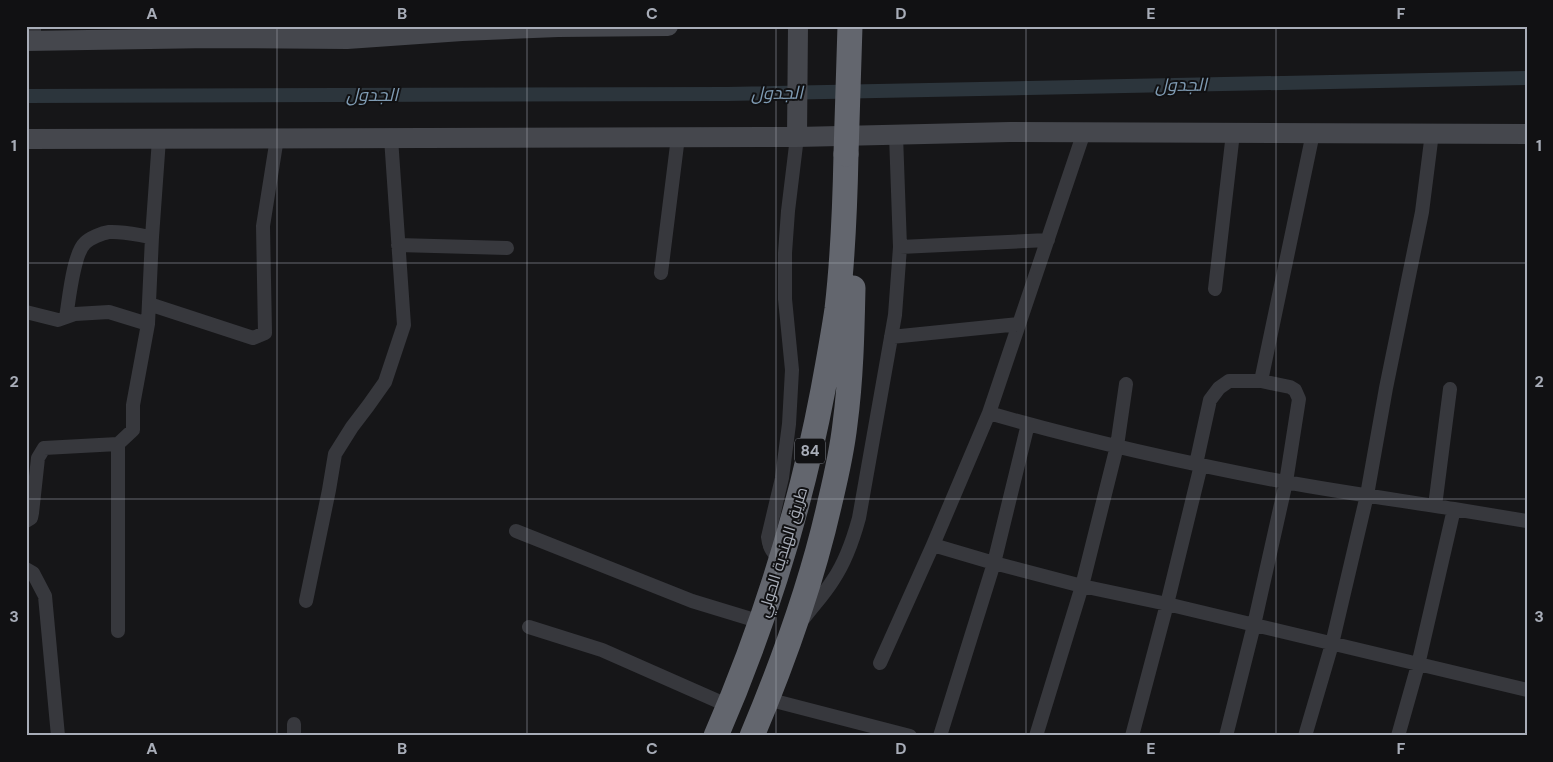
<svg xmlns="http://www.w3.org/2000/svg" width="1553" height="762" font-family="'DM Sans',Cairo,sans-serif">
<style>
.lines{fill:none;stroke-linecap:round;stroke-linejoin:round}
.canal{stroke:#2c353c;stroke-width:14}
.street{stroke:#37383d;stroke-width:14}
.secondary{stroke:#45474d;stroke-width:20}
.highway{stroke:#63666e;stroke-width:25}
.highway-bridge{stroke:#63666e;stroke-width:25}
.grid{fill:none;stroke:#a8adb8;stroke-width:1;stroke-opacity:0.55}
.labels{text-anchor:middle;stroke-width:4;stroke-linejoin:round;paint-order:stroke}
.shield{fill:#111113;stroke:#7b7e86;stroke-width:1}
.shield-label{font-size:15px;font-weight:bold;fill:#a8adb8}
.street-label{font-size:16px;fill:#a8adb8;stroke:#111113}
.water-label{font-size:18px;font-style:italic;fill:#7f9bb3;stroke:#111113}
.neatline{fill:none;stroke:#a8adb8;stroke-width:2}
.grid-label{font-size:16px;text-anchor:middle;font-weight:bold;fill:#a8adb8}
</style>
<rect width="100%" height="100%" fill="#161618"/>
<g class="lines">
<path class="canal" d="M26 96 727 94 1527 78"/>
<path class="street" d="M34 26V41
M398 245 507 248
M900 247 1048 240
M661 273 678 137
M1215 289 1233 133
M149 304 253 338 265 333 263 226 277 138
M26 312 58 320 75 314 109 312 148 324
M66 317C69 301 73 254 85 243 90 238 102 233 109 232 123 231 138 235 152 237
M891 337 1019 324
M1261 381 1313 133
M989 413C1086 441 1185 463 1285 482 1341 492 1397 500 1454 509L1418 665 1398 736
M1196 464 1210 400 1219 388 1229 381H1261L1290 387 1295 390 1299 399 1286 482 1254 625 1226 736
M1435 506 1450 389
M1454 509 1527 521
M26 521 31 518 32 513 38 458 44 448 118 444
M516 531 692 601 761 622
M933 545 994 563 1082 586 1167 604 1527 690
M783 559C773 555 769 547 768 537L782 478 789 424 792 370 785 299V253L788 211 797 137
M26 569 33 573 45 596 58 736
M306 601 329 490 335 454 352 427 368 406 385 382 404 325 391 138
M804 618C814 605 825 593 833 580 846 561 853 540 859 518L895 315 900 247 896 135
M529 627 602 650 729 706
M118 631V444L133 430V405L148 324 152 237 159 139
M880 663 933 545 989 413 1084 132
M767 699 910 736
M294 724V736
M940 736 994 563 1028 424
M1036 736 1082 586 1117 446 1126 384
M1132 736 1167 604 1201 465
M1305 736 1332 644 1367 495 1386 388 1422 212 1432 133"/>
<path class="secondary" d="M26 41 211 38 347 39 462 31 558 27 668 26
M797 137 798 26
M26 139 797 137 1010 132 1527 134"/>
<path class="highway" d="M716 736C765 623 800 511 823 390 828 363 833 336 837 309 843 257 845 206 846 154
M752 736C784 660 812 583 830 502 836 477 842 451 845 424 851 379 852 334 853 288"/>
<path class="highway-bridge" d="M846 154 850 26"/>
</g>
<path class="grid" d="M277 26V736M527 26V736M776 26V736M1026 26V736M1276 26V736M26 263H1527M26 499H1527"/>
<g class="labels">
<rect class="shield" x="795" y="438.5" width="30" height="25" rx="4"/>
<g class="shield-label">
<text x="810" y="456">84</text>
</g>
<g class="street-label">
<text transform="translate(782 552) rotate(-73)" y="6">طريق الهندية الحولي</text>
</g>
<g class="water-label">
<text transform="translate(1181 85) rotate(-1)" y="6">الجدول</text>
<text transform="translate(777 93) rotate(-1)" y="6">الجدول</text>
<text x="372" y="101">الجدول</text>
</g>
</g>
<rect width="1553" height="762" fill="none" stroke="#111113" stroke-width="55"/>
<rect x="28" y="28" width="1498" height="706" class="neatline"/>
<g class="grid-label">
<text x="152" y="19">A</text>
<text x="402" y="19">B</text>
<text x="652" y="19">C</text>
<text x="901" y="19">D</text>
<text x="1151" y="19">E</text>
<text x="1401" y="19">F</text>
<text x="14" y="151">1</text>
<text x="1539" y="151">1</text>
<text x="14" y="387">2</text>
<text x="1539" y="387">2</text>
<text x="14" y="622">3</text>
<text x="1539" y="622">3</text>
<text x="152" y="754">A</text>
<text x="402" y="754">B</text>
<text x="652" y="754">C</text>
<text x="901" y="754">D</text>
<text x="1151" y="754">E</text>
<text x="1401" y="754">F</text>
</g>
</svg>
